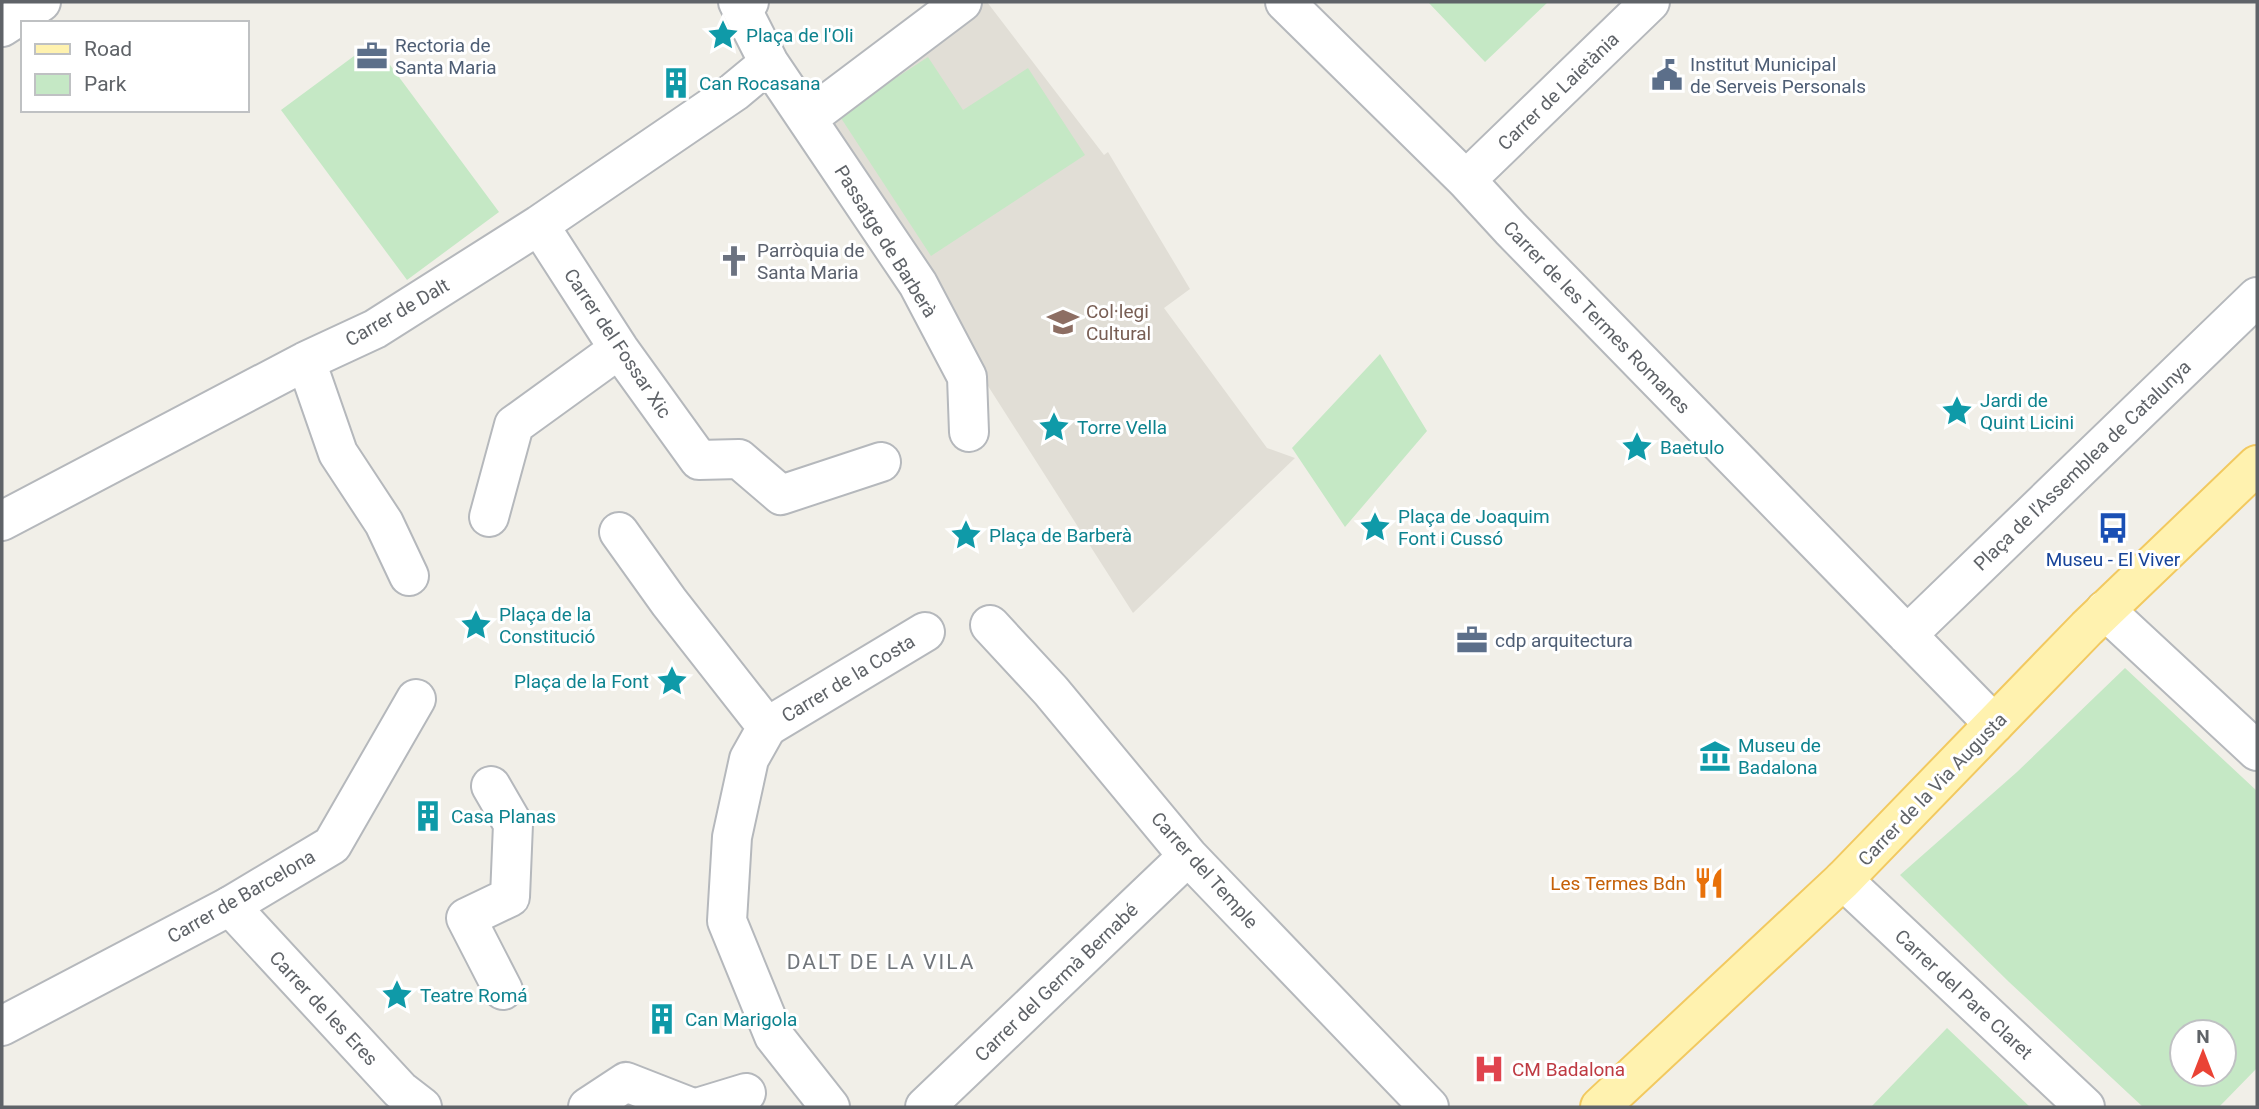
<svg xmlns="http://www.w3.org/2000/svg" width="2259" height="1109" font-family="Roboto,sans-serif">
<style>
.education{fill:#e1ded6}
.green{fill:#c5e8c5;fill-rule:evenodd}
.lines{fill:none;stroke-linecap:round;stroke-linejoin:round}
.pedestrian-casing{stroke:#b5b8bc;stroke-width:42}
.minor-casing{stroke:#b5b8bc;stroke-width:42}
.primary-casing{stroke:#f2c960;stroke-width:42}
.pedestrian{stroke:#fff;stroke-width:38}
.minor{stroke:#fff;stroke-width:38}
.primary{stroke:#fff2af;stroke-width:38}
.labels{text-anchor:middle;stroke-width:6;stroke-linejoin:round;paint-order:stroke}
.culture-label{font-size:19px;fill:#0d838f;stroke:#fff;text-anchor:start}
.service-label{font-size:19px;fill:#4e5e75;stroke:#fff;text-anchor:start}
.street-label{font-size:19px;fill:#5f6368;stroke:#fff}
.worship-label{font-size:19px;fill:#5b616d;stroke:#fff;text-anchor:start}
.education-label{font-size:19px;fill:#785e54;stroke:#fff;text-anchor:start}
.transit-label{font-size:19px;fill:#164399;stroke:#fff}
.food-label{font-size:19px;fill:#c56008;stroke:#fff;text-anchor:end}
.health-label{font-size:19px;fill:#be3a42;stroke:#fff;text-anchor:start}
.neighbourhood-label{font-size:21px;letter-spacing:2px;fill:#70757a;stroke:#fff}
</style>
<rect width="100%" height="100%" fill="#f1efe8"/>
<path class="education" d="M985 2H987L1104 155 1108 152 1190 289 1164 308 1267 448 1295 458 1133 613 958 339 826 114Z"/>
<path class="green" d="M1428 2H1548L1485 62Z
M373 42 499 212 407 280 281 110Z
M928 57 963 110 1028 68 1085 155 931 256 839 115Z
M1380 354 1427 431 1345 527 1292 448Z
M2125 668 2257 791V1068L2219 1107H2143L2009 982 1900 875 2017 772ZM2182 1032H2224V1074H2182Z
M1947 1028 2030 1107H1871Z"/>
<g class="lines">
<defs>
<path id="pedestrian" d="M738 2 769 63 918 284 967 377 969 432
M808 118 962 2
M539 225 619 349 699 460 739 459 781 495 881 462
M306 361 338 453 384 523 409 576
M489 517 514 425 619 349
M2 521 306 361 375 329 539 225 734 92 769 63
M619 532 669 602 767 727 749 759 732 837 727 921 774 1036 830 1107
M491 786 513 824 510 897 466 918 503 990
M230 906 400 1090 422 1107
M588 1107 626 1082 690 1107
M700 1107 746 1093"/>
<path id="minor" d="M1285 2 1466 180 1511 229 1994 724
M742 8 749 2
M2 27 41 2
M1466 180 1650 2
M2105 610 2257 751
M990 625 1051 691 1188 856 1429 1107
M1907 635 2257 297
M767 727 925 632
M1843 880 2085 1107
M2 1026 230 906 332 845 416 699
M925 1107 1188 856"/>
<path id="primary" d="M1600 1107 1843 880 2087 628 2257 465"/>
</defs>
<use href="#pedestrian" class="pedestrian-casing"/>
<use href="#minor" class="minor-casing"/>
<use href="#primary" class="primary-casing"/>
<use href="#pedestrian" class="pedestrian"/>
<use href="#minor" class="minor"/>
<use href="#primary" class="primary"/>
</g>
<defs>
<symbol id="sight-bare" viewBox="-9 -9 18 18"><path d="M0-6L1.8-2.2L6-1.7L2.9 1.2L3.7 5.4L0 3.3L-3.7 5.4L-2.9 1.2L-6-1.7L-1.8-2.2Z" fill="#0f9aa8" stroke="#fff" stroke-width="2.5" paint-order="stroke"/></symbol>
<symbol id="office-bare" viewBox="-9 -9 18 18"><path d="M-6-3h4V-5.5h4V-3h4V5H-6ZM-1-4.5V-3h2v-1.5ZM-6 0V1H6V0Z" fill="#5c6f8a" stroke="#fff" stroke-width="2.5" paint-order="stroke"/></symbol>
<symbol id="civic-bare" viewBox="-9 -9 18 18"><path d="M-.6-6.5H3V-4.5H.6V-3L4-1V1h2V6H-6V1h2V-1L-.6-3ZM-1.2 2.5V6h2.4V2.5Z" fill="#5c6f8a" stroke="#fff" stroke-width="2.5" paint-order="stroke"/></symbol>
<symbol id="building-bare" viewBox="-9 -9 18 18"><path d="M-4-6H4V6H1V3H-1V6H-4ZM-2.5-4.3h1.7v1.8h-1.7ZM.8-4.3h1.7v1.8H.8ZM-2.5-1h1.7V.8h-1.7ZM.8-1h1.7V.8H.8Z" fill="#0f9aa8" stroke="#fff" stroke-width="2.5" paint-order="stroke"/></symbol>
<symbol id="church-bare" viewBox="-9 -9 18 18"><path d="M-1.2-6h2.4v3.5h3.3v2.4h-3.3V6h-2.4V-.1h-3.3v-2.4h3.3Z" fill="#6b7280" stroke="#fff" stroke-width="2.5" paint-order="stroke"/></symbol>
<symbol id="school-bare" viewBox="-9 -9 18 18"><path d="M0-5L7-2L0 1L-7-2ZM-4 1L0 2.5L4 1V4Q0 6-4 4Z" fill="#8d6e63" stroke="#fff" stroke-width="2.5" paint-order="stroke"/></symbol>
<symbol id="bus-bare" viewBox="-9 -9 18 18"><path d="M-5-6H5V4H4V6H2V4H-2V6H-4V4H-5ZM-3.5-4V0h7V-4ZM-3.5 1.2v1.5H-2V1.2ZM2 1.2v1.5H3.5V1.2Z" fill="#1a4fb4" stroke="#fff" stroke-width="2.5" paint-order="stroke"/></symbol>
<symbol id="museum-bare" viewBox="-9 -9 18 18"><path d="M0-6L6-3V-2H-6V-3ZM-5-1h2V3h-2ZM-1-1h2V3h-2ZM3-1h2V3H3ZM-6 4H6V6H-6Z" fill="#0f9aa8" stroke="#fff" stroke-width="2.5" paint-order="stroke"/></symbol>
<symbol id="restaurant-bare" viewBox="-9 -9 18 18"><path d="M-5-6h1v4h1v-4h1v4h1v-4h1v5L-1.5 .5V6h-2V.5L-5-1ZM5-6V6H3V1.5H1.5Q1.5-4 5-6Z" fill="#e8710a" stroke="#fff" stroke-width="2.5" paint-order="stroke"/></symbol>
<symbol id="hospital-bare" viewBox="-9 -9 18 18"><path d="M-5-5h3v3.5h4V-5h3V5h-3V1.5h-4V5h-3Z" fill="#e0444e" stroke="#fff" stroke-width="2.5" paint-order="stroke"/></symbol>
</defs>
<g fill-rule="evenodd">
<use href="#sight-bare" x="701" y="13" width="44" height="44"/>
<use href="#office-bare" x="350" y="34" width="44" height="44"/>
<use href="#civic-bare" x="1645" y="53" width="44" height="44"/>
<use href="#building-bare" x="654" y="61" width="44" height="44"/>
<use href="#church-bare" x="712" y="239" width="44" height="44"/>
<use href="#school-bare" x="1041" y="300" width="44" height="44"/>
<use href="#sight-bare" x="1935" y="389" width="44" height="44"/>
<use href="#sight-bare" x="1032" y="405" width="44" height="44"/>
<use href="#sight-bare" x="1615" y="425" width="44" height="44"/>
<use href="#sight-bare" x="1353" y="505" width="44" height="44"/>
<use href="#bus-bare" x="2091" y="506" width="44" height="44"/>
<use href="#sight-bare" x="944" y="513" width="44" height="44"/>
<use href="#sight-bare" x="454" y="603" width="44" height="44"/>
<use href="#office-bare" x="1450" y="618" width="44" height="44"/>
<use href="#sight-bare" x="650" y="659" width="44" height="44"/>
<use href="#museum-bare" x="1693" y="734" width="44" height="44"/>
<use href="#building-bare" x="406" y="794" width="44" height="44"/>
<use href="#restaurant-bare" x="1687" y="861" width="44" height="44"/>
<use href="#sight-bare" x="375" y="973" width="44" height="44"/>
<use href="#building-bare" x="640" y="997" width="44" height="44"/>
<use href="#hospital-bare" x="1467" y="1047" width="44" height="44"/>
</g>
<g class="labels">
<g class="culture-label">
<text x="746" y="42">Plaça de l'Oli</text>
<text x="699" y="90">Can Rocasana</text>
<text x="1980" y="407">Jardi de<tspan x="1980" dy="22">Quint Licini</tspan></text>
<text x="1077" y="434">Torre Vella</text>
<text x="1660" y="454">Baetulo</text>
<text x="1398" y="523">Plaça de Joaquim<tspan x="1398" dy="22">Font i Cussó</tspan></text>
<text x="989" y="542">Plaça de Barberà</text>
<text x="499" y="621">Plaça de la<tspan x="499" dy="22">Constitució</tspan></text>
<text x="649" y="688" text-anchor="end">Plaça de la Font</text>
<text x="1738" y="752">Museu de<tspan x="1738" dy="22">Badalona</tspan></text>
<text x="451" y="823">Casa Planas</text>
<text x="420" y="1002">Teatre Romá</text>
<text x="685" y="1026">Can Marigola</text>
</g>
<g class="service-label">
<text x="395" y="52">Rectoria de<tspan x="395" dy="22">Santa Maria</tspan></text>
<text x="1690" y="71">Institut Municipal<tspan x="1690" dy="22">de Serveis Personals</tspan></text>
<text x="1495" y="647">cdp arquitectura</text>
</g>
<g class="street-label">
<text transform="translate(1558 91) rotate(-44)" y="7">Carrer de Laietània</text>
<text transform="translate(886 241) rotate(58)" y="7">Passatge de Barberà</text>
<text transform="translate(397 312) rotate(-30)" y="7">Carrer de Dalt</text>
<text transform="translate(1597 317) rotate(46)" y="7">Carrer de les Termes Romanes</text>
<text transform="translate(618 343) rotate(56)" y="7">Carrer del Fossar Xic</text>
<text transform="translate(2082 465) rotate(-44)" y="7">Plaça de l'Assemblea de Catalunya</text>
<text transform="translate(848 678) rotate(-31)" y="7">Carrer de la Costa</text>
<text transform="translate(1932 789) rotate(-46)" y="7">Carrer de la Via Augusta</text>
<text transform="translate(1205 870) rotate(48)" y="7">Carrer del Temple</text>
<text transform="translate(241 896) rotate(-30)" y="7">Carrer de Barcelona</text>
<text transform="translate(1056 982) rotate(-44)" y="7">Carrer del Germà Bernabé</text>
<text transform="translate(1964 994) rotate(43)" y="7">Carrer del Pare Claret</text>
<text transform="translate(324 1008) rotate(47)" y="7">Carrer de les Eres</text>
</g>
<g class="worship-label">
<text x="757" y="257">Parròquia de<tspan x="757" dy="22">Santa Maria</tspan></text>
</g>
<g class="education-label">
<text x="1086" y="318">Col·legi<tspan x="1086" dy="22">Cultural</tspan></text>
</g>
<g class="transit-label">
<text x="2113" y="566">Museu - El Viver</text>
</g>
<g class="food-label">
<text x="1686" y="890">Les Termes Bdn</text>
</g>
<g class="health-label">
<text x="1512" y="1076">CM Badalona</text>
</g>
<g class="neighbourhood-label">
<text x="881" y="969">DALT DE LA VILA</text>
</g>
</g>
<rect width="2259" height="1109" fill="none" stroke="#5f6368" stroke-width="7"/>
<rect x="21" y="21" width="228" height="91" fill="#ffffff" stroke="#bfc1c3" stroke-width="2"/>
<rect x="35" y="44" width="35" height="10" fill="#fff2af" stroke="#bfc1c3" stroke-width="2"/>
<text x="84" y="56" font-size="21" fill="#5f6368">Road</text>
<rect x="35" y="74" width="35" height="21" fill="#c5e8c5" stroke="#bfc1c3" stroke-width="2"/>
<text x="84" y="91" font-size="21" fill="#5f6368">Park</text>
<g transform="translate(2203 1053)"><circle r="33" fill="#ffffff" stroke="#bfc1c3" stroke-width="2"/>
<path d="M0-5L12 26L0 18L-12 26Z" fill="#ea4335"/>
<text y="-10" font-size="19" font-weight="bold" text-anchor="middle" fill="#5f6368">N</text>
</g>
</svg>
